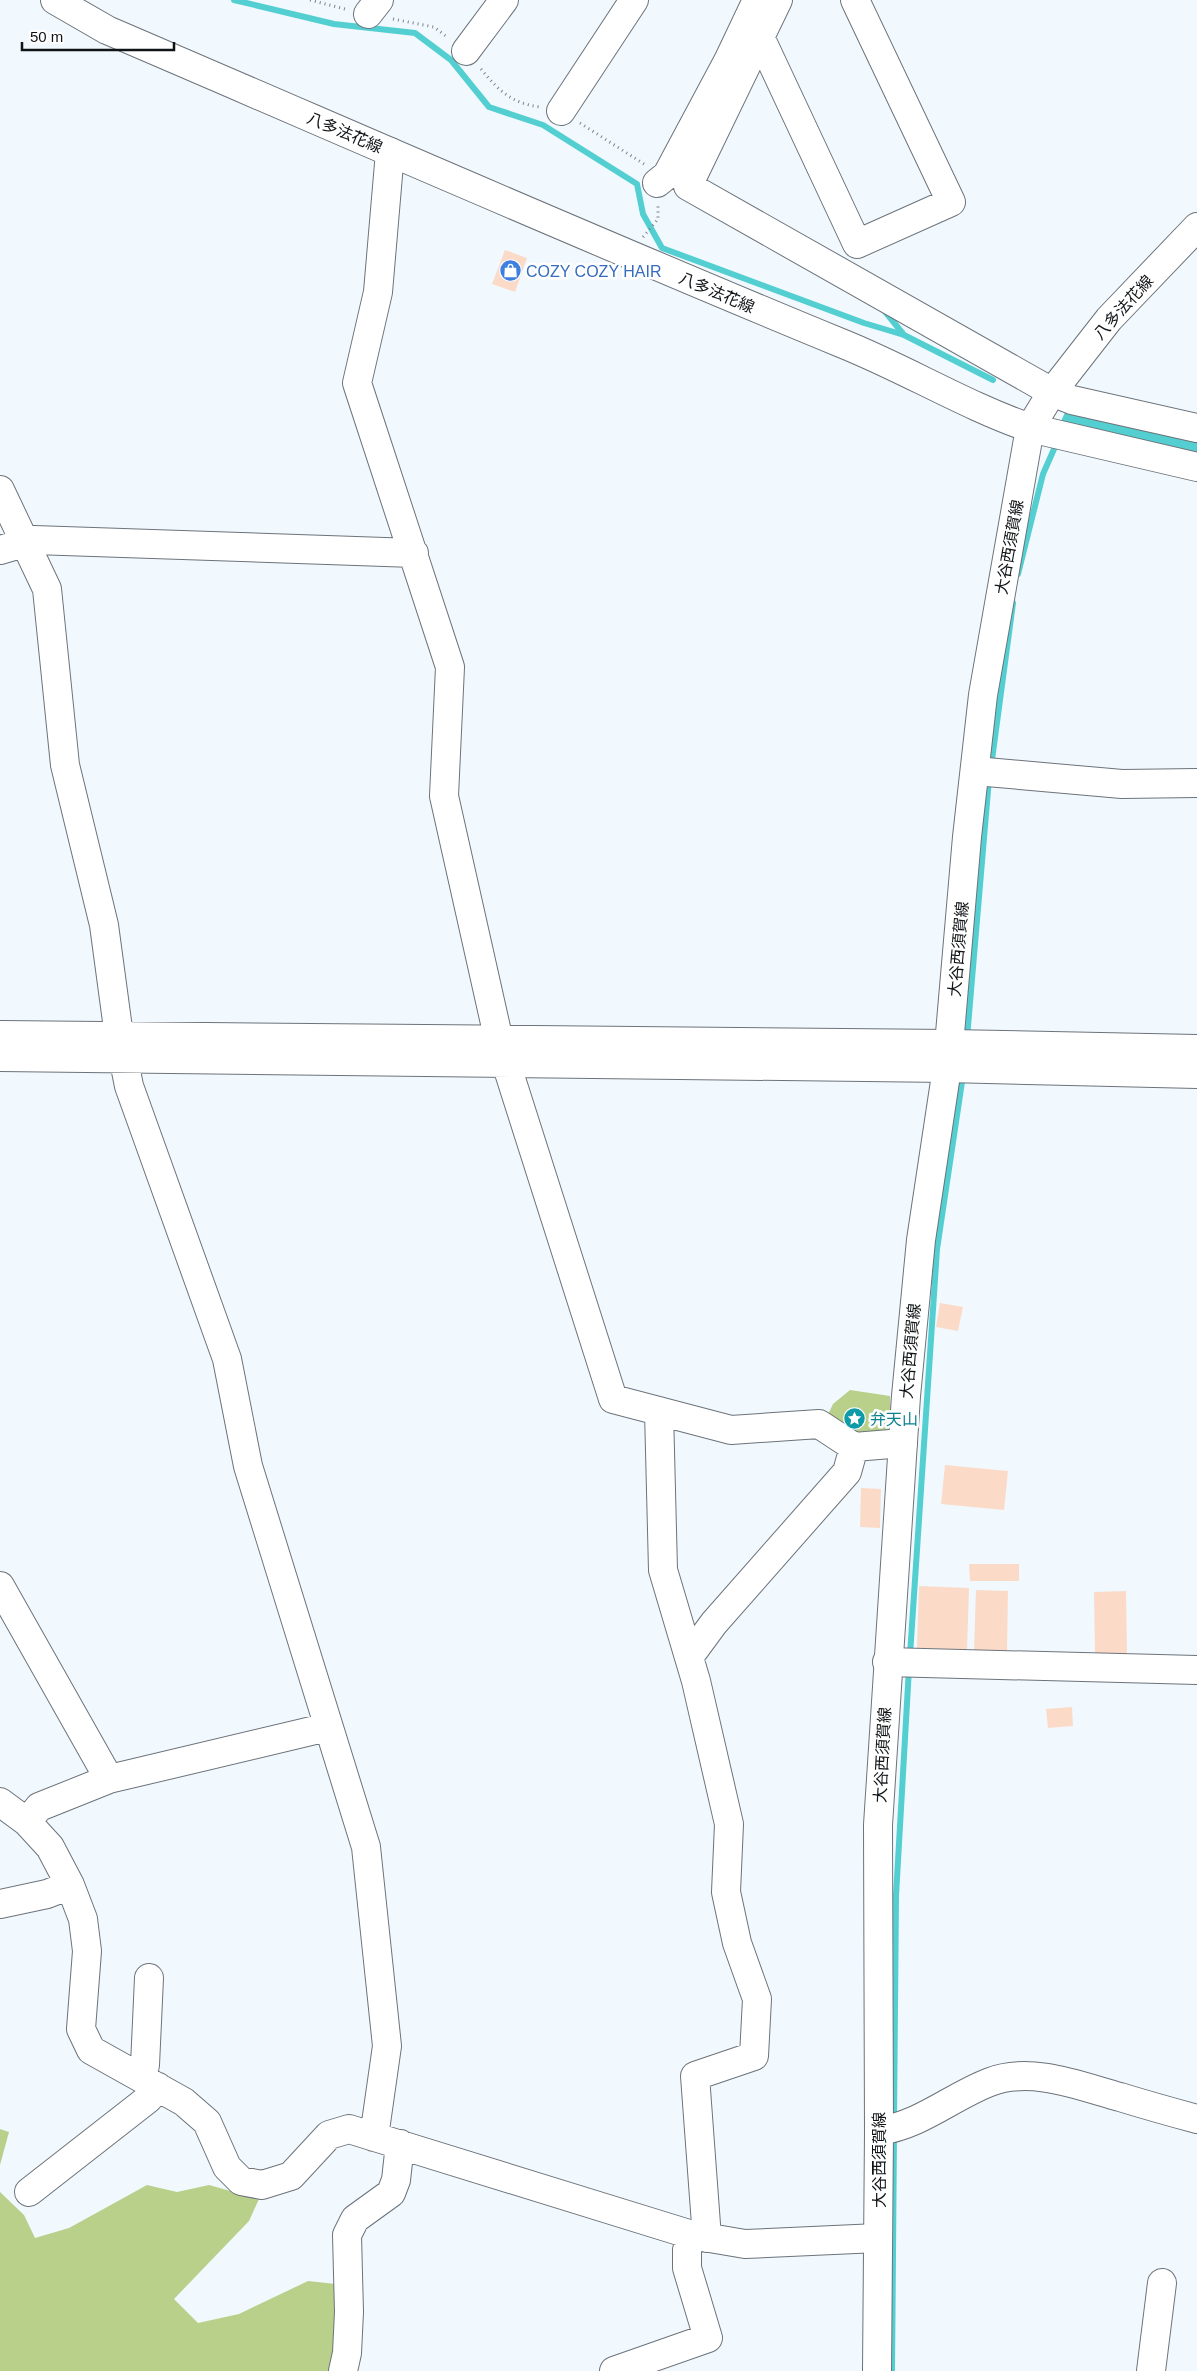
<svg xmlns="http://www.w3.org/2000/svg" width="1197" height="2371" font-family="Arial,'Noto Sans JP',sans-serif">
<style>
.green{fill:#b8d089}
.water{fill:#53cfd1}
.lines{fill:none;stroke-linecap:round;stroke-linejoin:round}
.stream{stroke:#53cfd1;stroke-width:6}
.building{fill:#fbdbc8}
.minor-casing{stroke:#6c737a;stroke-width:30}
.major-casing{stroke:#6c737a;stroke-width:30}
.path{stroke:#7f8488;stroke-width:3;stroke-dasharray:1 4;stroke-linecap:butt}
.minor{stroke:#fff;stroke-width:28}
.major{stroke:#fff;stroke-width:28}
.labels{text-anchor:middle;stroke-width:5;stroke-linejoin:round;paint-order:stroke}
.street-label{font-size:16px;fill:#111416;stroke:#fff}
.shop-label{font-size:16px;fill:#366cbe;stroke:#fff;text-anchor:start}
.culture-label{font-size:16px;fill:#0d838f;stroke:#fff;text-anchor:start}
</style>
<rect width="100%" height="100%" fill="#f1f8fe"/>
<path class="green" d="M850 1390 890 1396 892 1431 876 1443 824 1423 833 1404Z
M0 2129 9 2132 0 2165Z
M147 2185 177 2192 209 2185 259 2199 249 2221 174 2299 198 2323 239 2314 308 2281 336 2284V2341L329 2371H0V2192L24 2215 35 2238 69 2228Z"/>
<path class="water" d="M1069 404 1197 437V456L1070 425 1061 421Z"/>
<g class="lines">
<path class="stream" d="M234 0 334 24 415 33 451 60 489 107 543 125 637 184 643 214 662 248 864 323 904 335 993 380
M883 309 904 335
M1018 574 1043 474 1058 440
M991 767 1013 603
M967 1038 989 779
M910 1655 937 1249 963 1075
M894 2120 896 1896 909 1668
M892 2371 894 2135"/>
</g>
<path class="building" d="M505 250 527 258 515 292 492 284Z
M940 1303 963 1307 958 1331 936 1327Z
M945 1465 1008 1471 1004 1510 941 1504Z
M861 1488 881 1489 880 1528 860 1527Z
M969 1564H1019V1581H970Z
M919 1586 969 1588 967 1650 917 1648Z
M976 1590 1008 1591 1007 1651 974 1650Z
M1126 1591 1127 1654H1095L1094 1592Z
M1072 1707 1073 1726 1048 1728 1046 1709Z"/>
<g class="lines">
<defs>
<path id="minor" d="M778 0 688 186 1052 392 1072 400 1197 428
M368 14 379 0
M761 39 857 244 951 202 855 0
M466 51 504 0
M561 111 634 0
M390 152 378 292 357 383 450 667 444 796 499 1041 613 1399 731 1430 819 1424 854 1447 903 1443
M657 183 667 175 729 59 757 0
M1030 428 1197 467
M0 490 47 589 65 765 104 925 119 1036 129 1086 227 1359 248 1466 366 1847 387 2046 374 2137
M0 550 34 540 414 553
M975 771 1122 784 1197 783
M0 1035 950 1044 1197 1049
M0 1057 947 1068 1197 1074
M659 1411 663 1570 696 1681 729 1824 726 1892 737 1943 757 1999 754 2056 695 2076 707 2238
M0 1586 109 1779 328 1727
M689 1657 714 1623 847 1472 854 1447
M887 1662 1197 1670
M0 1802 27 1822 50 1847 70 1885 83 1919 87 1951 81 2029 91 2050 184 2102 207 2122 227 2167 241 2181 262 2185 291 2176 329 2135 349 2129 692 2235 745 2244 878 2238
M27 1822 39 1807 109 1779
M0 1904 47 1894 70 1885
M142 2078 145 2065 149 1978
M879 2131C921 2125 951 2097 990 2082 1031 2066 1080 2086 1120 2097 1146 2105 1171 2112 1197 2119
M29 2192 148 2099 158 2087
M343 2371 347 2353 349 2312 347 2235 355 2219 391 2193 396 2180 400 2144
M614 2371 708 2338 687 2268V2250L692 2235
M1151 2371 1162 2283"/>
<path id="major" d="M55 0 107 30C352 135 595 242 841 343 906 369 964 405 1030 428
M877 2371 879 2131 878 1825 906 1396 921 1240 947 1068 967 837 983 695 1030 428 1052 392 1109 319 1197 227"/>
</defs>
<use href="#minor" class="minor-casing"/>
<use href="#major" class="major-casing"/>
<path class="path" d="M310 0 345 9
M393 19 434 27 447 37
M481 69C499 91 511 103 540 107
M580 123 644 164
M643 237 658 219V206"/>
<use href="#minor" class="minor"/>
<use href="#major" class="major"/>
</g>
<defs>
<symbol id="shop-disc" viewBox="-11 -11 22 22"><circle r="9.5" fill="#3f7fe0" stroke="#fff"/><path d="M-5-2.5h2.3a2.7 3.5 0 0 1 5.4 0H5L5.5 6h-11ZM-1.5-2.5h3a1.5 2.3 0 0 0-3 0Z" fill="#fff"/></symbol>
<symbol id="sight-disc" viewBox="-11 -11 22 22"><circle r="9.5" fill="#0f9aa8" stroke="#fff"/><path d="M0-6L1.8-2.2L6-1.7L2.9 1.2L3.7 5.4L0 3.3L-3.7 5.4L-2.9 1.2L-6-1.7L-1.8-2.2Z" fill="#fff"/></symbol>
</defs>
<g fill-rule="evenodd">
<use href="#shop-disc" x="498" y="258" width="25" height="25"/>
<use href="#sight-disc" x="842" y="1406" width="25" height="25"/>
</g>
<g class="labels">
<g class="street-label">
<text transform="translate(345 132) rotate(23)" y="6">八多法花線</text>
<text transform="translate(717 292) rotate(23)" y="6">八多法花線</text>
<text transform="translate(1123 307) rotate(-48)" y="6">八多法花線</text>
<text transform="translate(1009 547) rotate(-80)" y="6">大谷西須賀線</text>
<text transform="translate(958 949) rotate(-85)" y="6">大谷西須賀線</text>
<text transform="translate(910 1351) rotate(-85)" y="6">大谷西須賀線</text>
<text transform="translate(882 1755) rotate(-87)" y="6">大谷西須賀線</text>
<text transform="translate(879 2160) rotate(-90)" y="6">大谷西須賀線</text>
</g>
<g class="shop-label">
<text x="526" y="277">COZY COZY HAIR</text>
</g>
<g class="culture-label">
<text x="870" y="1425">弁天山</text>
</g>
</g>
<path d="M22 42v8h152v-8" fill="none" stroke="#111416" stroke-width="2.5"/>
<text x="30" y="42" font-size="15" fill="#111416" stroke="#ffffff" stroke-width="4" paint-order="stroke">50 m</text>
</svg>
